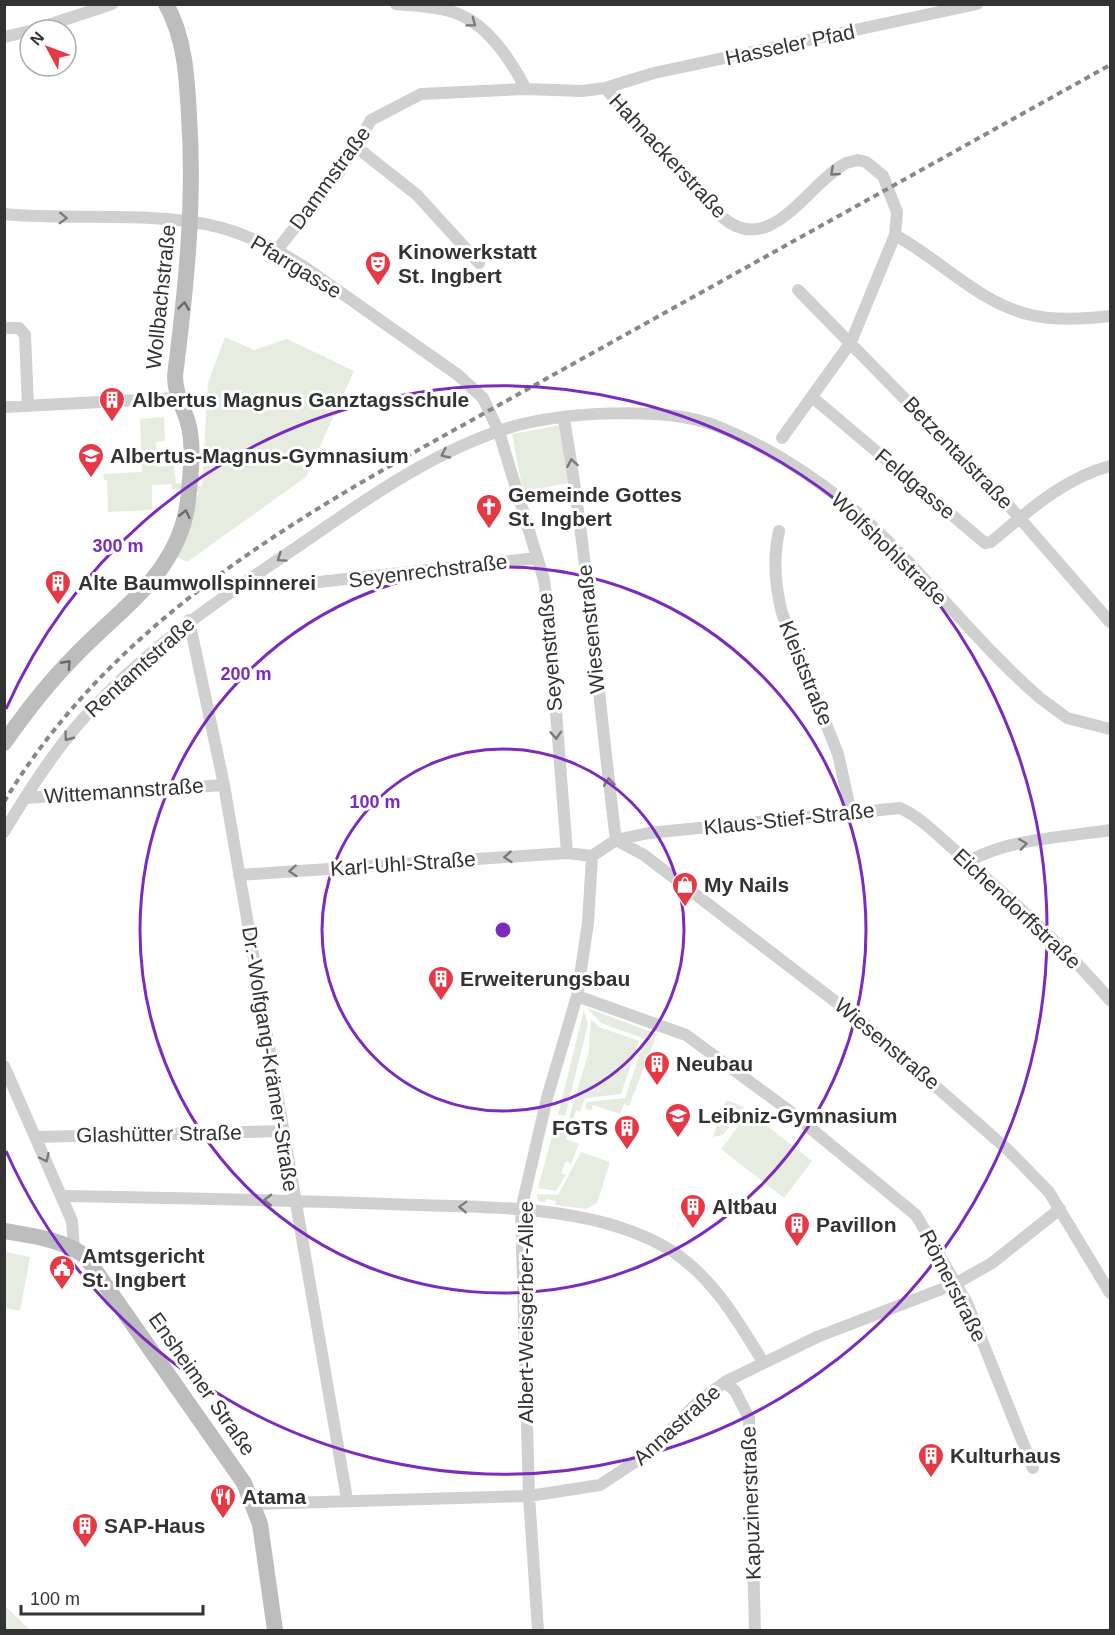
<svg xmlns="http://www.w3.org/2000/svg" width="1115" height="1635" font-family="Arial,sans-serif">
<style>
.green{fill:#e6ecdf}
.lines{fill:none;stroke-linecap:round;stroke-linejoin:round}
.street{stroke:#d0d0d0;stroke-width:12}
.secondary{stroke:#bdbdbd;stroke-width:16}
.rail{stroke:#888;stroke-width:4;stroke-dasharray:6 4.5;stroke-linecap:butt}
.oneway{stroke:#7a7a7a}
.oneway2{stroke:#6a6a6a}
.ring{fill:none;stroke:#7b2cbf;stroke-width:3}
.labels{text-anchor:middle;stroke-width:6;stroke-linejoin:round;paint-order:stroke}
.street-label{font-size:21px;fill:#333;stroke:#fff}
.poi-label{font-size:21px;font-weight:bold;fill:#333;stroke:#fff;text-anchor:start}
.centre{fill:#7b2cbf;stroke:#fff;stroke-width:3}
.ring-label{font-size:18px;text-anchor:middle;font-weight:bold;fill:#7b2cbf;stroke:#fff;stroke-width:6;stroke-linejoin:round;paint-order:stroke}
</style>
<rect width="100%" height="100%" fill="#fff"/>
<path class="green" d="M225 337 254 350 287 339 354 371 306 477 187 562 175 556 199 492 172 489 171 484 152 485V510L108 512 107 480H104L103 474 142 472 140 419 164 417 165 441 156 442 157 467 174 465 176 483 202 486 208 383Z
M561 425 568 483 523 492 512 434Z
M587 1008 657 1034 629 1106 624 1104 620 1114 593 1105 591 1111 585 1108 587 1102 625 1098 645 1039 601 1023Z
M584 1010 588 1024 565 1116 558 1114Z
M591 1019 599 1027 639 1041 621 1094 585 1098 580 1112 576 1110 573 1119 569 1118 589 1051Z
M726 1100 744 1107 723 1135 713 1137Z
M749 1112 812 1161 784 1198 721 1149Z
M556 1121 571 1127 566 1139 579 1144 571 1164 566 1161 561 1173 566 1175 556 1191 538 1188Z
M581 1152 610 1162 597 1203 586 1209 555 1205 556 1201 546 1199 545 1202 538 1201 537 1194 558 1195Z
M5 1252 30 1257 20 1311 5 1308Z
M5 1606 30 1630H5Z"/>
<g class="lines">
<path class="street" d="M396 4C415 6 435 6 453 12 487 23 510 59 526 89
M33 30 112 4
M4 37 30 31
M605 88 722 217C771 259 807 184 846 163L858 160 866 162 883 176 897 212 895 235 851 342 782 438
M355 146 417 195 479 263
M4 214C67 220 131 213 193 222 233 227 269 245 303 266L458 375 483 398 499 432 544 580 548 609 567 853
M895 235C941 260 979 303 1031 315 1057 321 1085 319 1110 316
M277 250 343 167 371 120 421 94 526 89 582 91 605 88 654 73 977 4
M798 290 1003 499 1110 622
M4 328H19L25 335 28 406
M812 397 985 543 991 542C1027 512 1064 478 1110 466
M4 407 178 398
M564 419C588 558 598 699 616 840
M779 531C773 558 775 586 782 613L838 754 851 813
M247 581 257 585 273 587 537 558
M189 620 224 785 347 1499
M25 798 224 785
M4 832C27 793 52 754 82 720 143 651 218 600 294 549 361 503 429 453 508 428 560 412 664 406 714 425 763 444 813 475 853 509 920 566 973 640 1040 698L1067 718 1110 729
M616 840 644 855 866 1025 1008 1150 1049 1192 1110 1293
M592 856 616 840 649 833 900 808C922 818 939 837 958 853 1010 899 1065 947 1110 1000
M968 862C1005 839 1067 837 1110 830
M239 875 567 853 592 856
M577 996 686 1035 787 1109 916 1215 967 1303 1033 1468
M4 1066 72 1221 74 1248
M36 1137 283 1131
M63 1196C171 1198 280 1200 389 1204 479 1208 593 1202 672 1251 713 1278 738 1321 763 1362
M725 1382 735 1391 749 1418 755 1630
M254 1504 529 1496 600 1485 647 1454 700 1400 725 1382 817 1337 955 1284 992 1263 1060 1209
M538 1630 529 1496 521 1210 547 1098 577 996 588 923 592 856"/>
<path class="secondary" d="M4 743C25 713 47 684 73 658 122 606 184 571 189 491 191 470 194 444 188 423 183 406 175 394 175 376 186 288 195 204 189 116 187 78 185 38 166 4
M4 1231C32 1236 62 1239 85 1256L244 1483 260 1524 275 1630"/>
<path class="rail" d="M4 802C98 646 247 547 402 459L1110 65"/>
</g>
<defs><path id="oneway-chevron" d="M-2-3.5L2.5 0L-2 3.5" fill="none" stroke-width="1.6" stroke-linecap="round" stroke-linejoin="round" transform="scale(1.5)"/></defs>
<g class="oneway">
<use href="#oneway-chevron" transform="translate(472 23) rotate(37)"/>
<use href="#oneway-chevron" transform="translate(834 172) rotate(139)"/>
<use href="#oneway-chevron" transform="translate(63 218) rotate(2)"/>
<use href="#oneway-chevron" transform="translate(445 454) rotate(155)"/>
<use href="#oneway-chevron" transform="translate(572 463) rotate(-100)"/>
<use href="#oneway-chevron" transform="translate(281 558) rotate(146)"/>
<use href="#oneway-chevron" transform="translate(556 735) rotate(86)"/>
<use href="#oneway-chevron" transform="translate(68 737) rotate(127)"/>
<use href="#oneway-chevron" transform="translate(609 782) rotate(-97)"/>
<use href="#oneway-chevron" transform="translate(1023 844) rotate(-8)"/>
<use href="#oneway-chevron" transform="translate(508 857) rotate(176)"/>
<use href="#oneway-chevron" transform="translate(293 871) rotate(176)"/>
<use href="#oneway-chevron" transform="translate(45 1158) rotate(65)"/>
<use href="#oneway-chevron" transform="translate(268 1200) rotate(-179)"/>
<use href="#oneway-chevron" transform="translate(463 1207) rotate(-178)"/>
</g>
<g class="oneway2">
<use href="#oneway-chevron" transform="translate(184 306) rotate(-83)"/>
<use href="#oneway-chevron" transform="translate(185 514) rotate(-77)"/>
<use href="#oneway-chevron" transform="translate(67 664) rotate(-48)"/>
</g>
<g class="ring">
<circle cx="503" cy="930" r="181"/>
<circle cx="503" cy="930" r="363"/>
<path d="M6 709A544 544 0 1 1 6 1151"/>
</g>
<defs>
<symbol id="theatre-pin" viewBox="-11 -11 22 30"><path d="M0 17L-7.5 6A9.5 9.5 0 1 1 7.5 6Z" fill="#e63946" stroke="#fff"/><path d="M-5-5.5Q0-4 5-5.5V0Q5 5 0 6Q-5 5-5 0ZM-3.3-2.5H-1v1.5H-3.3ZM1-2.5H3.3v1.5H1ZM-2.8 1Q0 5.5 2.8 1Z" fill="#fff"/></symbol>
<symbol id="building-pin" viewBox="-11 -11 22 30"><path d="M0 17L-7.5 6A9.5 9.5 0 1 1 7.5 6Z" fill="#e63946" stroke="#fff"/><path d="M-4-6H4V6H1V3H-1V6H-4ZM-2.5-4.3h1.7v1.8h-1.7ZM.8-4.3h1.7v1.8H.8ZM-2.5-1h1.7V.8h-1.7ZM.8-1h1.7V.8H.8Z" fill="#fff"/></symbol>
<symbol id="school-pin" viewBox="-11 -11 22 30"><path d="M0 17L-7.5 6A9.5 9.5 0 1 1 7.5 6Z" fill="#e63946" stroke="#fff"/><path d="M0-5L7-2L0 1L-7-2ZM-4 1L0 2.5L4 1V4Q0 6-4 4Z" fill="#fff"/></symbol>
<symbol id="church-pin" viewBox="-11 -11 22 30"><path d="M0 17L-7.5 6A9.5 9.5 0 1 1 7.5 6Z" fill="#e63946" stroke="#fff"/><path d="M-1.2-6h2.4v3.5h3.3v2.4h-3.3V6h-2.4V-.1h-3.3v-2.4h3.3Z" fill="#fff"/></symbol>
<symbol id="shop-pin" viewBox="-11 -11 22 30"><path d="M0 17L-7.5 6A9.5 9.5 0 1 1 7.5 6Z" fill="#e63946" stroke="#fff"/><path d="M-5-2.5h2.3a2.7 3.5 0 0 1 5.4 0H5L5.5 6h-11ZM-1.5-2.5h3a1.5 2.3 0 0 0-3 0Z" fill="#fff"/></symbol>
<symbol id="civic-pin" viewBox="-11 -11 22 30"><path d="M0 17L-7.5 6A9.5 9.5 0 1 1 7.5 6Z" fill="#e63946" stroke="#fff"/><path d="M-.6-6.5H3V-4.5H.6V-3L4-1V1h2V6H-6V1h2V-1L-.6-3ZM-1.2 2.5V6h2.4V2.5Z" fill="#fff"/></symbol>
<symbol id="restaurant-pin" viewBox="-11 -11 22 30"><path d="M0 17L-7.5 6A9.5 9.5 0 1 1 7.5 6Z" fill="#e63946" stroke="#fff"/><path d="M-5-6h1v4h1v-4h1v4h1v-4h1v5L-1.5 .5V6h-2V.5L-5-1ZM5-6V6H3V1.5H1.5Q1.5-4 5-6Z" fill="#fff"/></symbol>
</defs>
<g fill-rule="evenodd">
<use href="#theatre-pin" x="363" y="249" width="30" height="40"/>
<use href="#building-pin" x="97" y="385" width="30" height="40"/>
<use href="#school-pin" x="76" y="441" width="30" height="40"/>
<use href="#church-pin" x="474" y="492" width="30" height="40"/>
<use href="#building-pin" x="43" y="568" width="30" height="40"/>
<use href="#shop-pin" x="670" y="870" width="30" height="40"/>
<use href="#building-pin" x="426" y="964" width="30" height="40"/>
<use href="#building-pin" x="642" y="1049" width="30" height="40"/>
<use href="#school-pin" x="663" y="1101" width="30" height="40"/>
<use href="#building-pin" x="612" y="1113" width="30" height="40"/>
<use href="#building-pin" x="678" y="1192" width="30" height="40"/>
<use href="#building-pin" x="782" y="1210" width="30" height="40"/>
<use href="#civic-pin" x="47" y="1253" width="30" height="40"/>
<use href="#building-pin" x="916" y="1441" width="30" height="40"/>
<use href="#restaurant-pin" x="208" y="1482" width="30" height="40"/>
<use href="#building-pin" x="70" y="1511" width="30" height="40"/>
</g>
<g class="labels">
<g class="street-label">
<text transform="translate(790 45) rotate(-12)" y="7">Hasseler Pfad</text>
<text transform="translate(668 156) rotate(47)" y="7">Hahnackerstraße</text>
<text transform="translate(330 178) rotate(-54)" y="7">Dammstraße</text>
<text transform="translate(296 267) rotate(31)" y="7">Pfarrgasse</text>
<text transform="translate(161 297) rotate(-84)" y="7">Wollbachstraße</text>
<text transform="translate(958 453) rotate(46)" y="7">Betzentalstraße</text>
<text transform="translate(915 484) rotate(40)" y="7">Feldgasse</text>
<text transform="translate(889 549) rotate(44)" y="7">Wolfshohlstraße</text>
<text transform="translate(428 571) rotate(-7)" y="7">Seyenrechstraße</text>
<text transform="translate(591 629) rotate(-96)" y="7">Wiesenstraße</text>
<text transform="translate(550 652) rotate(-95)" y="7">Seyenstraße</text>
<text transform="translate(140 667) rotate(-42)" y="7">Rentamtstraße</text>
<text transform="translate(806 673) rotate(68)" y="7">Kleiststraße</text>
<text transform="translate(124 791) rotate(-4)" y="7">Wittemannstraße</text>
<text transform="translate(789 819) rotate(-6)" y="7">Klaus-Stief-Straße</text>
<text transform="translate(403 864) rotate(-4)" y="7">Karl-Uhl-Straße</text>
<text transform="translate(1017 909) rotate(43)" y="7">Eichendorffstraße</text>
<text transform="translate(887 1044) rotate(40)" y="7">Wiesenstraße</text>
<text transform="translate(270 1059) rotate(81)" y="7">Dr.-Wolfgang-Krämer-Straße</text>
<text transform="translate(159 1134) rotate(-1)" y="7">Glashütter Straße</text>
<text transform="translate(953 1286) rotate(63)" y="7">Römerstraße</text>
<text transform="translate(526 1312) rotate(-90)" y="7">Albert-Weisgerber-Allee</text>
<text transform="translate(202 1384) rotate(55)" y="7">Ensheimer Straße</text>
<text transform="translate(677 1425) rotate(-42)" y="7">Annastraße</text>
<text transform="translate(751 1503) rotate(-92)" y="7">Kapuzinerstraße</text>
</g>
<g class="poi-label">
<text x="398" y="259">Kinowerkstatt<tspan x="398" dy="24">St. Ingbert</tspan></text>
<text x="132" y="407">Albertus Magnus Ganztagsschule</text>
<text x="110" y="463">Albertus-Magnus-Gymnasium</text>
<text x="508" y="502">Gemeinde Gottes<tspan x="508" dy="24">St. Ingbert</tspan></text>
<text x="78" y="590">Alte Baumwollspinnerei</text>
<text x="704" y="892">My Nails</text>
<text x="460" y="986">Erweiterungsbau</text>
<text x="676" y="1071">Neubau</text>
<text x="698" y="1123">Leibniz-Gymnasium</text>
<text x="608" y="1135" text-anchor="end">FGTS</text>
<text x="712" y="1214">Altbau</text>
<text x="816" y="1232">Pavillon</text>
<text x="82" y="1263">Amtsgericht<tspan x="82" dy="24">St. Ingbert</tspan></text>
<text x="950" y="1463">Kulturhaus</text>
<text x="242" y="1504">Atama</text>
<text x="104" y="1533">SAP-Haus</text>
</g>
</g>
<circle cx="503" cy="930" r="9" class="centre"/>
<g class="ring-label">
<text x="118" y="552">300 m</text>
<text x="246" y="680">200 m</text>
<text x="375" y="808">100 m</text>
</g>
<rect width="1115" height="1635" fill="none" stroke="#333333" stroke-width="12"/>
<g transform="translate(48 48) rotate(311)"><circle r="28" fill="#ffffff" stroke="#adadad" stroke-width="1.5"/>
<path d="M0-4.5L10 22L0 15L-10 22Z" fill="#e63946"/>
<text y="-9" font-size="16" font-weight="bold" text-anchor="middle" fill="#333333">N</text>
</g>
<path d="M21 1605v9h182v-9" fill="none" stroke="#333333" stroke-width="3"/>
<text x="30" y="1605" font-size="18" fill="#333333" stroke="#ffffff" stroke-width="4.5" paint-order="stroke">100 m</text>
</svg>
